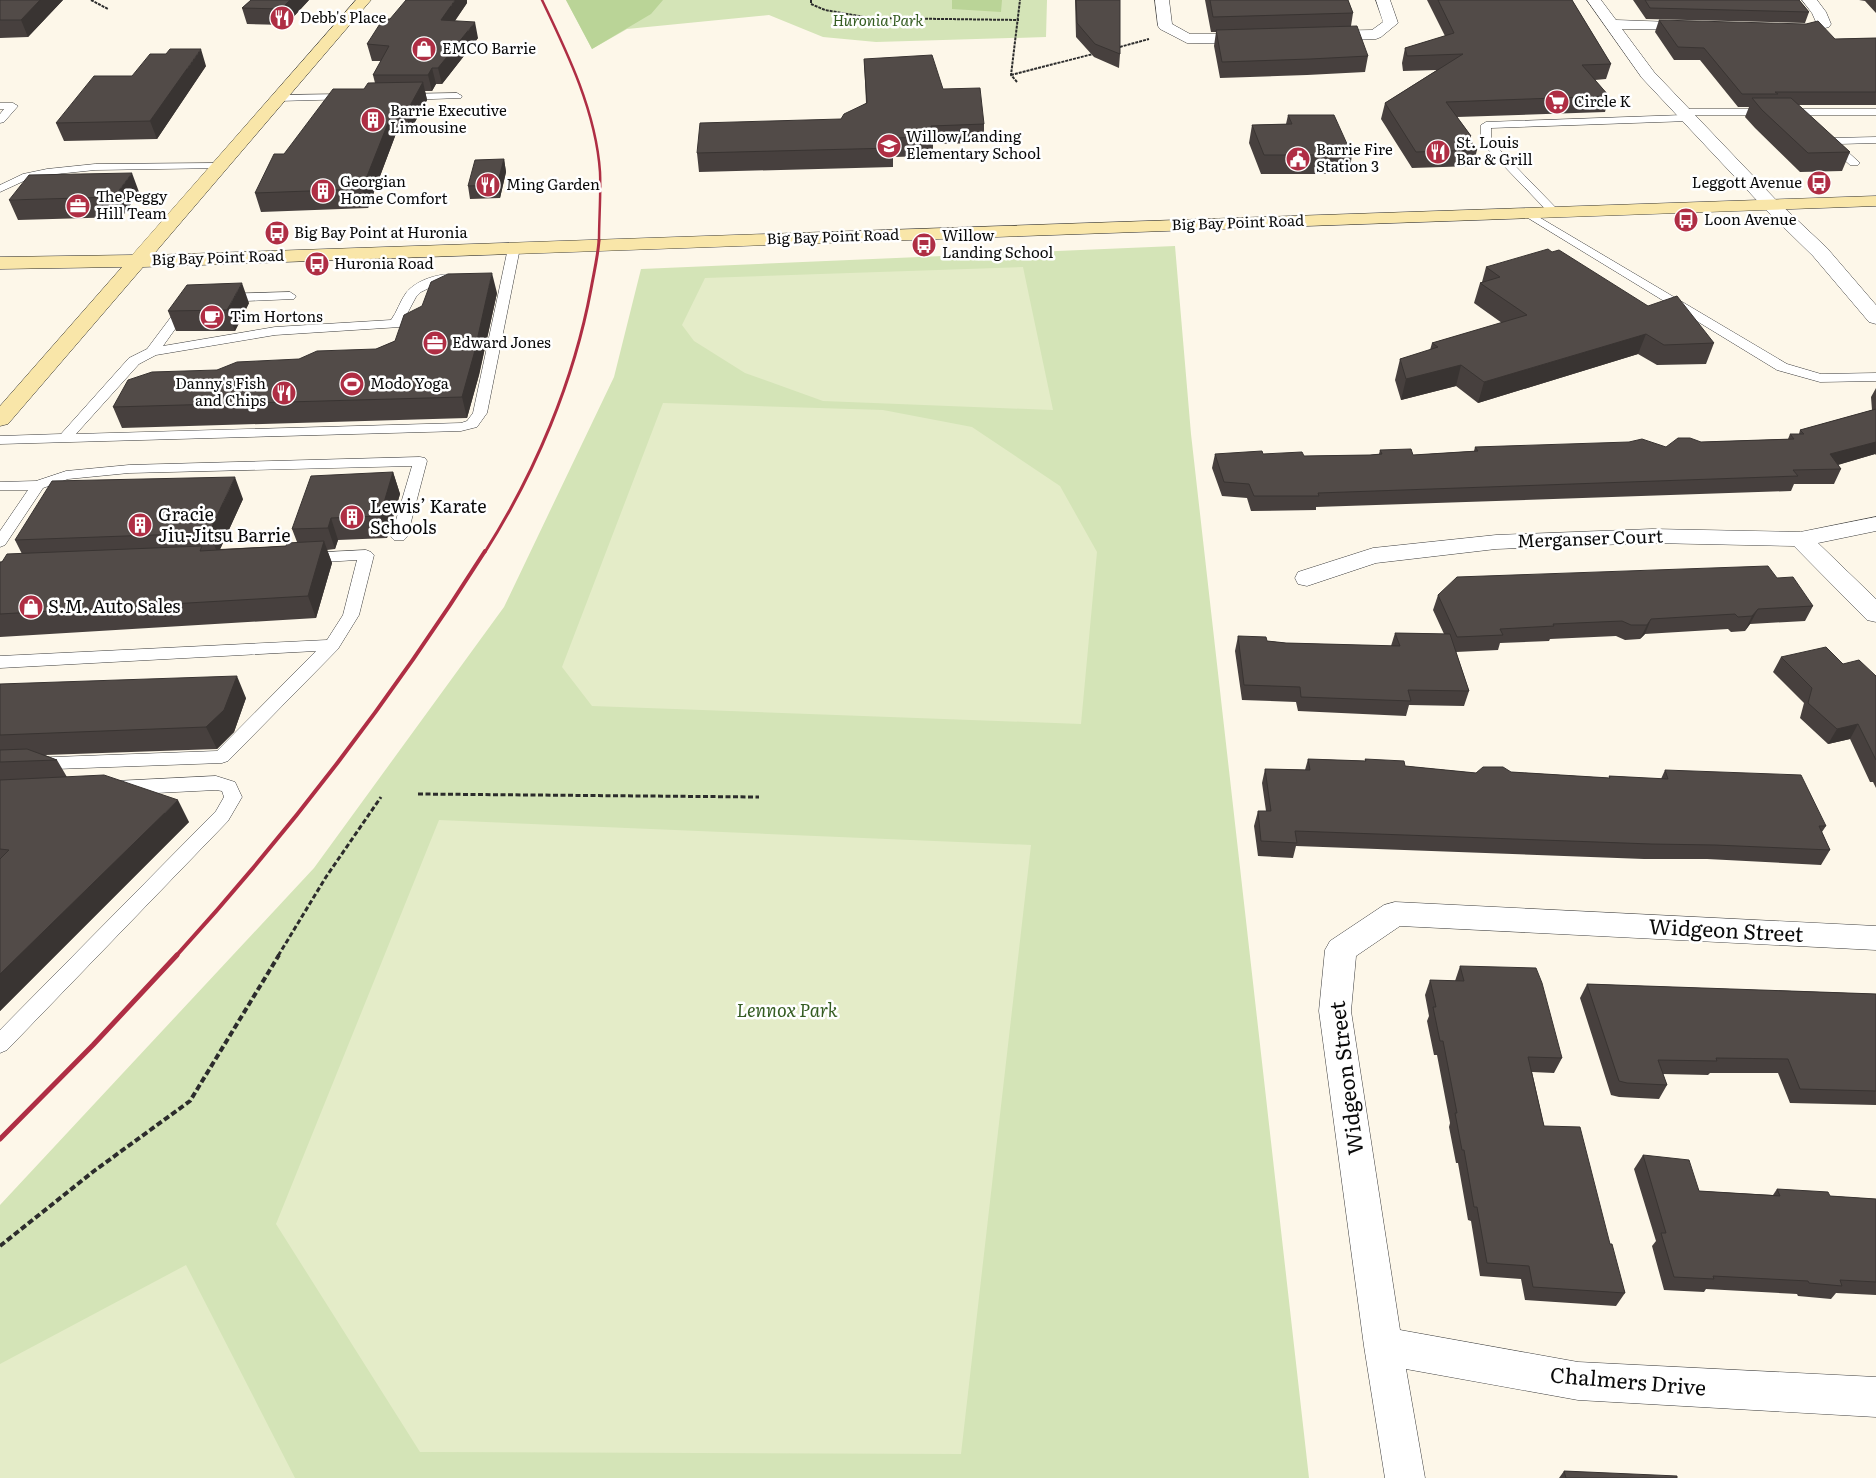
<svg xmlns="http://www.w3.org/2000/svg" width="1876" height="1478" font-family="Literata,serif">
<style>
.green{fill:#d4e4b7}
.forest{fill:#bad497}
.pitch{fill:#e4ecc8}
.lines{fill:none;stroke-linecap:round;stroke-linejoin:round}
.lane-casing{stroke:#3d3d3d;stroke-width:1}
.street-casing{stroke:#3d3d3d;stroke-width:1}
.secondary-casing{stroke:#2c2c2c;stroke-width:1}
.path-far2{stroke:#2c2c2c;stroke-width:2;stroke-dasharray:3 1;stroke-linecap:butt}
.path-far1{stroke:#2c2c2c;stroke-width:3;stroke-dasharray:5 2.5;stroke-linecap:butt}
.path{stroke:#2c2c2c;stroke-width:4;stroke-dasharray:6 3;stroke-linecap:butt}
.lane{fill:#fff;fill-rule:evenodd}
.street{fill:#fff;fill-rule:evenodd}
.secondary{fill:#f9e6a9;fill-rule:evenodd}
.rail-far3{stroke:#af2e44;stroke-width:2.5}
.rail-far2{stroke:#af2e44;stroke-width:3}
.rail-far1{stroke:#af2e44;stroke-width:4}
.rail{stroke:#af2e44;stroke-width:5}
.wall{fill:#47403e}
.shaded-wall{fill:#393432}
.building{fill:#524b48;stroke:#393432}
.labels{text-anchor:middle;stroke-width:5;stroke-linejoin:round;paint-order:stroke}
.far-poi-label{font-size:15px;fill:#0a0a0a;stroke:#fff;text-anchor:start}
.far-park-label{font-size:15px;font-style:italic;fill:#345c21;stroke:#fff}
.far-street-label{font-size:15px;fill:#0a0a0a;stroke:#fff}
.poi-label{font-size:18px;fill:#0a0a0a;stroke:#fff;text-anchor:start}
.street-label{font-size:18px;fill:#0a0a0a;stroke:#fff}
.park-label{font-size:18px;font-style:italic;fill:#345c21;stroke:#fff}
.near-street-label{font-size:21px;fill:#0a0a0a;stroke:#fff}
</style>
<rect width="100%" height="100%" fill="#fdf7e9"/>
<path class="green" d="M566 0H1047L1046 37 876 42 823 37 769 15 627 29 592 49Z
M1175 246 1191 434 1309 1478H0V1205L314 868 504 607 614 377 641 269Z"/>
<path class="forest" d="M566 0H663L651 14 592 49Z
M952 0H1002L1001 12 952 9Z"/>
<path class="pitch" d="M1023 267 1053 410 823 401 745 373 694 341 682 325 705 278Z
M663 403 883 410 972 427 1060 486 1097 552 1081 724 592 706 562 667Z
M439 820 1031 845 961 1454 420 1452 276 1224Z
M186 1265 295 1478H0V1364Z"/>
<g class="lines">
<defs>
<path id="lane" d="M457 93 462 96 461 98 404 100 399 97 404 94Z
M350 94 355 97 354 99 278 101 273 98 278 95Z
M0 103H13L18 106 4 122 0 123V114L4 109H0Z
M1683 109H1876V115H1690L1694 118 1689 121 1491 128V141L1558 210 1560 212 1554 215 1550 214 1481 142V125L1486 122 1683 115 1678 112Z
M1818 127 1822 128 1831 138 1876 137V143L1839 144 1860 163 1858 165H1850L1814 132 1813 130 1814 128Z
M220 163 226 166 224 168 95 170 47 175 26 180 0 192V185L23 174 47 169 95 164Z
M1527 210 1787 364 1821 374 1876 373V381L1820 382 1777 370 1523 215 1521 213 1523 211Z
M514 244 520 248 487 413 477 427 461 431 0 444V436L61 434 129 358 147 349 183 301 187 300 193 304 163 346 275 327 391 320C397 312 400 301 406 293 416 280 441 272 456 275L458 278 456 281 435 285 421 292 416 297 400 327 275 335 156 355 139 364 76 434 461 423 467 421 473 413 508 248Z
M290 292 296 296 294 299 223 302 217 298 223 294Z
M420 457 425 458 427 461 407 537 404 540H394L391 537 412 466 129 473 68 479 43 488 5 545 0 547V531L28 490H0V482L36 481 66 471 129 465Z
M366 550 371 552 374 555 359 615 338 649 228 761 222 763 0 771V759L217 751 316 651 0 668V656L327 640 343 615 357 560 307 563 302 561 299 558 302 555 307 553Z
M216 776 235 782 242 797 228 821 7 1050 0 1053V1030L216 811 224 797 222 791 216 790 116 795 110 793 107 788 110 783 116 781Z"/>
<path id="street" d="M1155 0H1169L1172 24 1190 34H1253L1258 36 1261 39 1258 42 1253 44 1187 43 1160 29 1158 26Z
M1376 0H1390L1398 23 1381 37 1376 39 1324 41 1319 39 1316 36 1319 33 1324 31 1372 30 1383 22Z
M1587 0H1601L1616 20 1700 23 1702 26 1700 29 1695 30 1622 29 1654 72 1777 201 1827 248 1876 305V324L1869 322 1813 256 1765 209 1642 78Z
M1802 0H1817L1826 12 1831 24 1829 27 1801 34 1780 32 1778 29 1780 26H1801L1816 22 1812 13Z
M1876 517V531L1818 543 1876 599V622L1867 620 1794 546 1652 543 1496 549 1376 563 1307 586 1298 584 1295 578 1298 572 1373 548 1496 535 1652 529 1800 532Z
M1395 902 1876 926V950L1400 926 1356 956 1351 1011 1400 1330 1578 1362 1876 1377V1417L1578 1400 1406 1369 1425 1478H1385L1364 1346 1319 1011 1325 950 1330 941 1384 905Z"/>
<path id="secondary" d="M356 0H371L153 255 1876 196V206L143 267 8 424 0 426V406L122 267 0 269V257L132 255Z"/>
</defs>
<use href="#lane" class="lane-casing"/>
<use href="#street" class="street-casing"/>
<use href="#secondary" class="secondary-casing"/>
<path class="path-far2" d="M91 0 108 9
M811 0V4L825 10 870 18 1019 20
M1116 48 1149 39
M1011 75 1093 54
M1017 82 1011 75 1020 0"/>
<path class="path-far1" d="M418 794 759 797
M278 956 326 877 381 797"/>
<path class="path" d="M0 1246 94 1171 190 1101 279 955"/>
<use href="#lane" class="lane"/>
<use href="#street" class="street"/>
<use href="#secondary" class="secondary"/>
<path class="rail-far3" d="M542 0C568 54 596 112 600 172 601 195 599 218 599 241"/>
<path class="rail-far2" d="M485 552C535 473 574 381 591 289 594 272 598 256 599 240"/>
<path class="rail-far1" d="M176 956C291 830 394 695 485 551"/>
<path class="rail" d="M0 1139 93 1045 177 955"/>
</g>
<path class="wall" d="M0 0H63L28 37 0 38Z
M251 0H309L286 25 247 24 242 8Z
M1075 0H1120V54L1119 68 1094 57 1076 37Z
M1205 0H1348L1353 13 1351 26 1368 56 1365 72 1307 75 1220 78 1214 46 1216 32H1211Z
M1427 0H1572L1611 64 1606 79 1595 80 1609 96 1605 112 1457 117 1471 136 1470 139 1477 150 1473 166 1412 168 1381 119 1385 103 1437 70 1403 71 1402 63 1405 48 1445 36Z
M1633 0H1799L1809 12 1805 23 1646 19Z
M1859 0H1876V13L1865 1Z
M467 3 455 21 478 38 442 84H436L432 91H425L427 100 410 131H397L368 208 261 212 255 193 284 154 364 89 375 83 373 75 381 61H372L367 44 390 19Z
M1659 20 1835 39 1876 38V105H1798L1850 152 1842 171 1800 172 1755 128 1745 117 1749 107H1738L1700 60H1674L1655 32Z
M864 59 943 89 984 124V143L933 144V156L893 157V167L699 172 697 153 841 119 866 103Z
M206 66 157 139 64 141 56 123 132 76Z
M1288 115 1352 155 1349 174H1261L1249 143 1252 125 1286 124Z
M504 159 506 172 500 198 470 199 468 186Z
M139 192 122 217 18 220 9 200Z
M1486 267 1648 306 1714 343 1706 364 1657 365 1638 354 1478 403 1456 386 1401 400 1395 380 1400 359 1430 350 1432 343 1502 323 1474 303 1480 283 1482 282Z
M497 293 479 375 467 418 122 428 113 407 217 370 376 349 395 341Z
M249 303 235 331H176L168 311Z
M1876 388V455L1875 454 1838 465 1841 469 1834 484H1794L1791 491 1316 507V510L1251 511 1247 498 1222 496 1212 468 1215 454H1263L1304 456 1370 455 1379 454 1380 450 1413 455 1474 451 1475 447H1666L1701 442 1788 439 1790 434H1799L1800 430 1872 410 1871 397Z
M393 472 400 494 387 538 338 540 335 549 327 550 332 563 316 618 0 637V562L22 554 15 540 243 499 220 549 286 546 297 542 292 529Z
M1777 578 1813 606 1805 621 1750 624 1745 631 1731 632 1728 629 1645 634 1640 639 1625 640 1616 636 1550 639 1549 641 1500 643 1498 650 1456 652 1469 691 1464 706 1409 705 1406 716 1298 711 1296 702 1242 700 1235 651 1238 636 1267 641 1286 643 1391 646 1395 633 1444 634 1433 610 1438 595Z
M1781 657 1843 664 1876 676V788L1873 782H1870L1850 739 1828 744 1800 718 1804 703 1773 672Z
M0 684 246 698 234 732 217 749 45 755 57 760 67 777 189 822 0 1011Z
M1308 759 1365 761V759L1405 766 1476 773 1511 772 1609 778V776L1661 779 1665 770 1826 826 1822 832 1830 850 1821 865 1707 859H1644L1296 846 1293 858 1258 856 1254 826 1258 811H1266L1262 783 1265 769 1305 770Z
M1460 966 1562 1058 1554 1073 1532 1072 1544 1126 1610 1244 1625 1293 1616 1306 1525 1300 1521 1279 1480 1276 1471 1221 1468 1220 1458 1163H1456L1449 1127 1450 1123 1437 1055H1434L1427 1021 1429 1016 1425 995 1430 980 1455 981Z
M1587 984 1876 994V1105L1790 1103 1778 1073H1710L1708 1075 1663 1074 1667 1085 1659 1099 1619 1097 1611 1095 1580 998Z
M1643 1155 1699 1191 1773 1195 1777 1189 1830 1196 1876 1199V1295L1836 1293 1831 1299 1798 1296 1797 1294 1706 1289 1704 1292 1664 1290 1652 1246 1656 1241 1634 1169Z
M1564 1471 1677 1478H1559Z"/>
<path class="shaded-wall" d="M40 0H63L28 37 21 20Z
M290 0H309L286 25 281 9Z
M455 0H467V3L444 36 441 20Z
M475 22 478 38 442 84 438 68Z
M201 49 206 66 157 139 150 121Z
M432 68 436 84 432 91 428 75Z
M423 82 427 100 410 131 406 113Z
M392 113 397 131 368 208 362 189Z
M504 159 506 172 500 198 497 185Z
M132 173 139 192 122 217 114 197Z
M492 273 497 293 479 375 467 418 462 397Z
M242 283 249 303 235 331 227 310Z
M1646 334 1638 354 1478 403 1484 382Z
M1461 365 1456 386 1401 400 1406 379Z
M1876 442V452L1875 454 1823 469 1830 454Z
M393 472 400 494 387 538 380 516Z
M235 477 243 499 218 554 209 533Z
M331 518 338 540 335 549 328 528Z
M324 541 332 563 316 618 308 596Z
M1758 609 1750 624 1745 631 1752 616Z
M1651 619 1645 634 1640 639 1647 625Z
M237 676 246 698 234 732 217 749 206 727Z
M1858 724 1850 739 1828 744 1837 729Z
M178 800 189 822 0 1011V974Z"/>
<path class="building" d="M0 0H40L21 20H0Z
M251 0H290L281 9 242 8Z
M406 0H455L441 20 475 22 438 68H432L428 75H373L389 46 367 44 383 19H390Z
M1076 0H1120V54L1095 44 1077 23Z
M1210 0H1348L1353 13 1213 17Z
M1438 0H1572L1611 64 1582 65 1609 96 1446 102 1471 136H1467L1477 150 1416 152 1385 103 1463 54 1407 56 1405 48 1454 33Z
M1645 0H1799L1809 12 1650 8Z
M1659 20 1806 24 1818 21 1835 39 1876 38V92H1775L1778 94H1742L1704 48 1678 47Z
M1357 26 1368 56 1310 59 1222 62 1216 30Z
M170 49H201L150 121 56 123 94 76H132L150 54H166Z
M932 55 943 89 980 88 984 124 931 126 933 137 893 138V148L697 153 700 123 841 119 844 114 867 103 864 59Z
M423 82 406 113H392L362 189 255 193 274 154H284L333 89H364L368 83Z
M1752 98H1791L1850 152 1808 153 1762 110Z
M1288 115H1334L1352 155H1264L1252 125 1292 124Z
M504 159 497 185 468 186 475 160Z
M132 173 114 197 9 200 29 175Z
M1548 249 1552 252 1559 250 1648 306 1677 296 1714 343 1664 345 1646 334 1484 382 1461 365 1406 379 1400 359 1438 347 1432 343 1527 315 1480 283 1500 277 1486 267Z
M492 273 474 354 462 397 113 407 128 380 152 372 217 370 237 362 299 359 317 351 376 349 395 341 404 315 422 306 431 282 448 274Z
M242 283 227 310 168 311 187 285Z
M1876 409V442L1830 454 1841 469 1793 470 1798 476 1318 493 1319 496H1254L1249 484 1224 482 1215 454 1262 451 1263 454 1302 452 1304 456 1370 455 1382 454 1380 450 1411 449 1413 455 1478 451 1475 447 1629 442 1642 439 1666 447 1678 438H1690L1701 442 1794 439 1790 434H1804L1800 430Z
M393 472 380 516 331 518 328 528 292 529 311 476Z
M235 477 209 533 15 540 52 481Z
M324 541 308 596 0 614V562H2L7 554 202 546 200 551 286 546 287 543Z
M1768 566 1777 578 1793 577 1813 606 1758 609 1752 616 1738 617 1735 614 1651 619 1647 625H1631L1622 621 1553 624 1554 626 1500 629 1503 635 1457 637 1438 595 1457 577Z
M1395 633 1450 634 1469 691 1408 690 1411 701 1301 697 1300 687 1244 685 1238 636 1266 637 1267 641 1286 643 1400 646Z
M1826 647 1843 664 1859 660 1876 676V760L1858 724 1837 729 1808 703 1812 688 1781 657Z
M237 676 224 710 206 727 0 735V684Z
M27 749 57 760 0 762V750Z
M1308 759 1366 761 1365 759 1404 761 1405 766 1476 773 1483 767H1503L1511 772 1610 778 1609 776 1668 779 1665 770 1801 775 1826 826H1819L1830 850 1715 845 1651 844 1295 831 1297 843 1261 841 1258 811H1271L1265 769 1310 770Z
M104 775 178 800 0 974V859L9 850 0 849V780Z
M1460 966 1536 968 1542 983 1562 1058 1528 1057 1544 1126 1580 1127 1610 1244H1612L1625 1293 1533 1287 1529 1266 1487 1263 1477 1207H1474L1464 1150H1462L1455 1113H1457L1443 1041H1440L1433 1007H1436L1430 980 1464 981Z
M1587 984 1876 994V1091L1800 1089 1788 1059 1716 1058 1717 1061 1658 1060 1667 1085 1627 1083 1619 1081Z
M1643 1155 1689 1160 1699 1191 1780 1196 1777 1189 1828 1192 1830 1196 1876 1199V1282L1840 1280 1842 1286 1809 1283 1808 1281 1713 1276 1714 1279 1674 1277 1661 1233H1666Z
M1564 1471 1677 1476V1478H1566Z"/>
<defs>
<symbol id="restaurant-disc" viewBox="-11 -11 22 22"><circle r="9.5" fill="#af2e44" stroke="#fff"/><path d="M-5-6h1v4h1v-4h1v4h1v-4h1v5L-1.5 .5V6h-2V.5L-5-1ZM5-6V6H3V1.5H1.5Q1.5-4 5-6Z" fill="#fff"/></symbol>
<symbol id="shop-disc" viewBox="-11 -11 22 22"><circle r="9.5" fill="#af2e44" stroke="#fff"/><path d="M-5-2.5h2.3a2.7 3.5 0 0 1 5.4 0H5L5.5 6h-11ZM-1.5-2.5h3a1.5 2.3 0 0 0-3 0Z" fill="#fff"/></symbol>
<symbol id="supermarket-disc" viewBox="-11 -11 22 22"><circle r="9.5" fill="#af2e44" stroke="#fff"/><path d="M-6-5.5h2.5l.6 2H6L4.5 2H-2.5L-4.4-4H-6ZM-1.5 3.2a1.3 1.3 0 1 0 .1 0ZM3 3.2a1.3 1.3 0 1 0 .1 0Z" fill="#fff"/></symbol>
<symbol id="building-disc" viewBox="-11 -11 22 22"><circle r="9.5" fill="#af2e44" stroke="#fff"/><path d="M-4-6H4V6H1V3H-1V6H-4ZM-2.5-4.3h1.7v1.8h-1.7ZM.8-4.3h1.7v1.8H.8ZM-2.5-1h1.7V.8h-1.7ZM.8-1h1.7V.8H.8Z" fill="#fff"/></symbol>
<symbol id="school-disc" viewBox="-11 -11 22 22"><circle r="9.5" fill="#af2e44" stroke="#fff"/><path d="M0-5L7-2L0 1L-7-2ZM-4 1L0 2.5L4 1V4Q0 6-4 4Z" fill="#fff"/></symbol>
<symbol id="civic-disc" viewBox="-11 -11 22 22"><circle r="9.5" fill="#af2e44" stroke="#fff"/><path d="M-.6-6.5H3V-4.5H.6V-3L4-1V1h2V6H-6V1h2V-1L-.6-3ZM-1.2 2.5V6h2.4V2.5Z" fill="#fff"/></symbol>
<symbol id="bus-disc" viewBox="-11 -11 22 22"><circle r="9.5" fill="#af2e44" stroke="#fff"/><path d="M-5-6H5V4H4V6H2V4H-2V6H-4V4H-5ZM-3.5-4V0h7V-4ZM-3.5 1.2v1.5H-2V1.2ZM2 1.2v1.5H3.5V1.2Z" fill="#fff"/></symbol>
<symbol id="office-disc" viewBox="-11 -11 22 22"><circle r="9.5" fill="#af2e44" stroke="#fff"/><path d="M-6-3h4V-5.5h4V-3h4V5H-6ZM-1-4.5V-3h2v-1.5ZM-6 0V1H6V0Z" fill="#fff"/></symbol>
<symbol id="cafe-disc" viewBox="-11 -11 22 22"><circle r="9.5" fill="#af2e44" stroke="#fff"/><path d="M-5.5-4.5H6V0H3Q3 3.5 0 3.5H-2.5Q-5.5 3.5-5.5 0ZM3-3.2v2h1.7v-2ZM-6 4.5H4V6H-6Z" fill="#fff"/></symbol>
<symbol id="stadium-disc" viewBox="-11 -11 22 22"><circle r="9.5" fill="#af2e44" stroke="#fff"/><path d="M0-5a6.5 5 0 1 0 0 10a6.5 5 0 1 0 0-10ZM-3.5-1.8h7v3.6h-7Z" fill="#fff"/></symbol>
</defs>
<g fill-rule="evenodd">
<use href="#restaurant-disc" x="268" y="4" width="28" height="28"/>
<use href="#shop-disc" x="410" y="35" width="28" height="28"/>
<use href="#supermarket-disc" x="1543" y="88" width="28" height="28"/>
<use href="#building-disc" x="359" y="106" width="28" height="28"/>
<use href="#school-disc" x="875" y="132" width="28" height="28"/>
<use href="#restaurant-disc" x="1424" y="138" width="28" height="28"/>
<use href="#civic-disc" x="1284" y="145" width="28" height="28"/>
<use href="#bus-disc" x="1805" y="169" width="28" height="28"/>
<use href="#restaurant-disc" x="474" y="171" width="28" height="28"/>
<use href="#building-disc" x="309" y="177" width="28" height="28"/>
<use href="#office-disc" x="64" y="192" width="28" height="28"/>
<use href="#bus-disc" x="1672" y="206" width="28" height="28"/>
<use href="#bus-disc" x="263" y="219" width="28" height="28"/>
<use href="#bus-disc" x="910" y="231" width="28" height="28"/>
<use href="#bus-disc" x="303" y="250" width="28" height="28"/>
<use href="#cafe-disc" x="198" y="303" width="28" height="28"/>
<use href="#office-disc" x="421" y="329" width="28" height="28"/>
<use href="#stadium-disc" x="338" y="370" width="28" height="28"/>
<use href="#restaurant-disc" x="270" y="379" width="28" height="28"/>
<use href="#building-disc" x="338" y="503" width="28" height="28"/>
<use href="#building-disc" x="126" y="511" width="28" height="28"/>
<use href="#shop-disc" x="17" y="593" width="28" height="28"/>
</g>
<g class="labels">
<g class="far-poi-label">
<text x="300" y="23">Debb's Place</text>
<text x="442" y="54">EMCO Barrie</text>
<text x="1574" y="107">Circle K</text>
<text x="390" y="116">Barrie Executive<tspan x="390" dy="17">Limousine</tspan></text>
<text x="906" y="142">Willow Landing<tspan x="906" dy="17">Elementary School</tspan></text>
<text x="1456" y="148">St. Louis<tspan x="1456" dy="17">Bar &amp; Grill</tspan></text>
<text x="1316" y="155">Barrie Fire<tspan x="1316" dy="17">Station 3</tspan></text>
<text x="340" y="187">Georgian<tspan x="340" dy="17">Home Comfort</tspan></text>
<text x="1802" y="188" text-anchor="end">Leggott Avenue</text>
<text x="506" y="190">Ming Garden</text>
<text x="96" y="202">The Peggy<tspan x="96" dy="17">Hill Team</tspan></text>
<text x="1704" y="225">Loon Avenue</text>
<text x="294" y="238">Big Bay Point at Huronia</text>
<text x="942" y="241">Willow<tspan x="942" dy="17">Landing School</tspan></text>
<text x="334" y="269">Huronia Road</text>
<text x="230" y="322">Tim Hortons</text>
<text x="452" y="348">Edward Jones</text>
<text x="266" y="389" text-anchor="end">Danny's Fish<tspan x="266" dy="17">and Chips</tspan></text>
<text x="370" y="389">Modo Yoga</text>
</g>
<g class="far-park-label">
<text x="878" y="26">Huronia Park</text>
</g>
<g class="far-street-label">
<text transform="translate(1238 223) rotate(-2)" y="5">Big Bay Point Road</text>
<text transform="translate(833 237) rotate(-2)" y="5">Big Bay Point Road</text>
<text transform="translate(218 258) rotate(-2)" y="5">Big Bay Point Road</text>
</g>
<g class="poi-label">
<text x="370" y="513">Lewis’ Karate<tspan x="370" dy="21">Schools</tspan></text>
<text x="158" y="521">Gracie<tspan x="158" dy="21">Jiu-Jitsu Barrie</tspan></text>
<text x="48" y="613">S.M. Auto Sales</text>
</g>
<g class="street-label">
<text transform="translate(1590 539) rotate(-2)" y="6">Merganser Court</text>
</g>
<g class="park-label">
<text x="787" y="1017">Lennox Park</text>
</g>
<g class="near-street-label">
<text transform="translate(1726 931) rotate(3)" y="7">Widgeon Street</text>
<text transform="translate(1347 1078) rotate(-97)" y="7">Widgeon Street</text>
<text transform="translate(1628 1382) rotate(5)" y="7">Chalmers Drive</text>
</g>
</g>
</svg>
